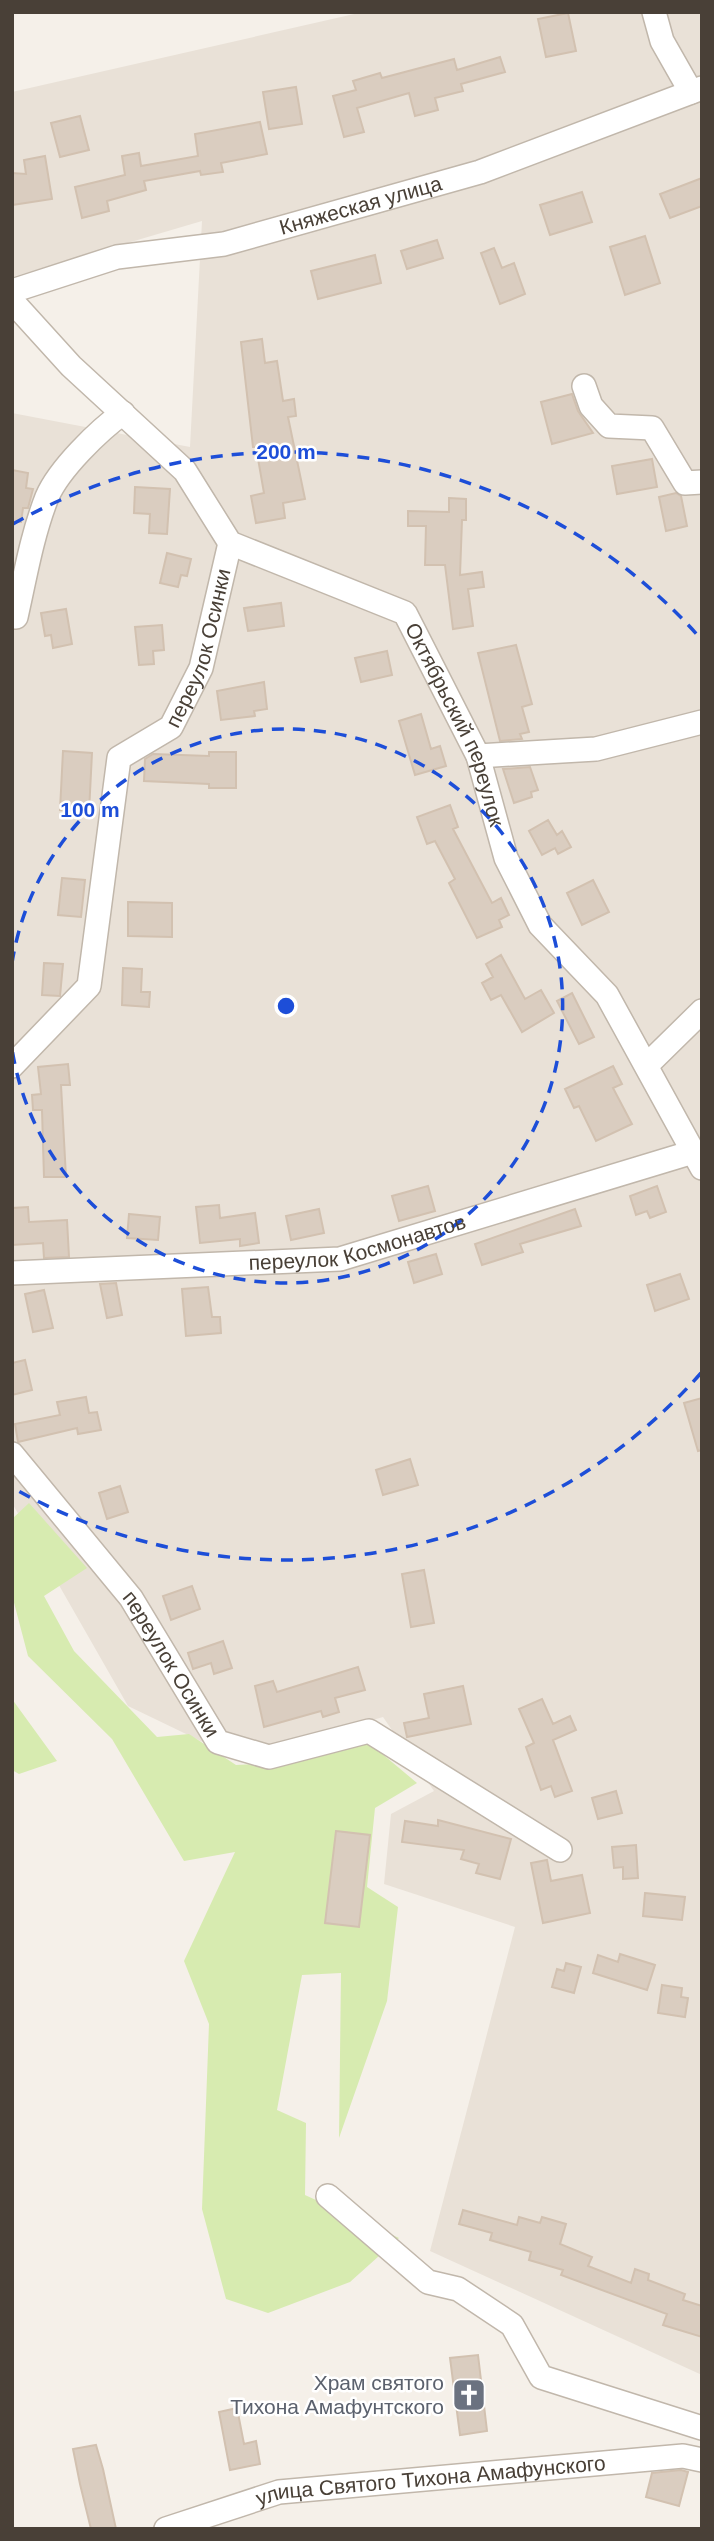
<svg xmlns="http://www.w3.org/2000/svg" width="714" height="2541" font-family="Arial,sans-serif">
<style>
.residential{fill:#e9e1d7}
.green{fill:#d7ebb0}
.building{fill:#dacdc0;stroke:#d2c1b0;stroke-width:2}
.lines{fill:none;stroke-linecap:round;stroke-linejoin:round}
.minor-casing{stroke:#c1b7ab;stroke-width:26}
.minor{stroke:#fff;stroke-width:23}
.ring{fill:none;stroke:#1d4ed8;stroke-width:3.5;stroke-dasharray:12 9}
.labels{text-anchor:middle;stroke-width:5;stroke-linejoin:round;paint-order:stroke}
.street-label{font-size:21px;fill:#494037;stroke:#fff}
.worship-label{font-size:21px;fill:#5b616d;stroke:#fff;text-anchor:end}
.centre{fill:#1d4ed8;stroke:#fff;stroke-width:3.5}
.ring-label{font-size:21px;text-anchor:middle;font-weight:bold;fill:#1d4ed8;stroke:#fff;stroke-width:5;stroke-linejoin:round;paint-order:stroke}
</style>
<rect width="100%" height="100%" fill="#f5f0e9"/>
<path class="residential" d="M363 12H702V2375L430 2251 515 1927 384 1884 391 1814 434 1791 383 1717 238 1759 128 1706 12 1503V413L190 447 202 221 12 277V92Z"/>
<path class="green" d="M29 1503 87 1568 44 1596 74 1651 157 1737 189 1734 236 1765 291 1762 368 1742 417 1783 375 1808 367 1887 398 1907 387 2001 339 2138 341 1973 302 1975 277 2110 306 2123 305 2195 399 2238 350 2282 268 2313 226 2299 202 2209 209 2024 184 1961 235 1852 184 1861 112 1739 28 1656 12 1595V1519Z
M12 1699 57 1761 19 1774 12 1770Z"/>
<path class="building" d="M568 13 576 51 546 57 538 19Z
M500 57 505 72 461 84 463 91 435 98 438 110 415 116 409 93 357 108 364 132 344 137 333 96 356 90 353 81 380 73 382 78 454 59 457 70Z
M296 87 302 124 269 129 263 92Z
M80 116 89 150 60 157 51 123Z
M260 122 267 154 221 163 223 172 201 175 200 171 144 181 146 190 107 201 109 211 82 218 75 187 125 175 122 156 139 153 141 166 198 156 195 134Z
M45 156 52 199 12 205V173L26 174 24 160Z
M702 178V206L670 218 660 194Z
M582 192 592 222 550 235 540 205Z
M645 236 660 283 625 295 610 247Z
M437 240 443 258 407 269 401 251Z
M494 248 502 268 514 263 525 294 500 304 481 253Z
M375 255 381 283 318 299 311 271Z
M262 339 265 363 277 361 283 401 294 399 296 416 288 417 305 499 283 503 285 518 256 523 251 496 264 493 256 447H253L241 342Z
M572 394 578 411 593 433 552 444 541 402Z
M652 459 657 487 617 494 612 466Z
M12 470 28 473 26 488 33 489 28 508H23L21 522H12Z
M135 487 170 489 167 534 149 533 150 514 134 513Z
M676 493 681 496 687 526 666 531 659 497Z
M449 498 466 499V520H462L460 575 482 572 484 587 468 589 473 626 453 629 445 565H425L426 526H408V511L449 512Z
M167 553 191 559 187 576 181 575 178 587 160 583Z
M281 603 284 626 248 631 244 608Z
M66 609 72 644 53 648 51 635 45 636 41 613Z
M162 625 164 650 153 651 154 664 139 665 135 627Z
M516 645 532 704 522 707 529 732 520 734 522 739 500 741 478 653Z
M387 651 392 675 361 682 355 658Z
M264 682 267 709 254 711 255 716 221 720 217 691Z
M421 714 431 749 440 746 446 766 415 775 399 721Z
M63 751 92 753 89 812 60 810Z
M209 752H236V788H209V784L144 781 145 759 153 754 209 756Z
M530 767 538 790 531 792 532 797 514 803 503 769Z
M450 805 458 827 453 829 492 903 501 898 509 915 499 920 502 927 477 938 449 883 455 879 435 841 427 844 417 817Z
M548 820 557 835 562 831 571 847 558 854 555 848 542 855 529 831Z
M62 878 85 880 81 917 58 915Z
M593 880 609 912 582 925 567 893Z
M128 902 172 903V937L128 936Z
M501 955 525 999 541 990 554 1013 522 1032 501 995 491 1000 482 983 493 977 486 964Z
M44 963 63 964 60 996 42 995Z
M123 968 142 969 141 992H150L149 1007 122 1005Z
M572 993 594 1037 579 1044 557 1001Z
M68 1064 70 1085H61L66 1177H44L42 1110H33L32 1095 41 1094 38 1067Z
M613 1066 622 1084 613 1088 632 1124 596 1141 579 1106 574 1108 565 1089Z
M428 1186 435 1211 399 1221 392 1196Z
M657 1186 666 1212 650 1218 647 1211 636 1215 630 1196Z
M219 1205 220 1218 255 1213 259 1243 240 1246V1239L200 1243 196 1207Z
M28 1207 29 1222 67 1220 69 1257 44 1258 43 1243 12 1245V1208Z
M319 1209 324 1233 291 1240 286 1216Z
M575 1209 581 1226 520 1244 523 1252 482 1265 475 1244Z
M129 1214 160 1217 158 1240 127 1238Z
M436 1254 442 1274 414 1283 408 1262Z
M680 1274 689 1299 655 1311 647 1285Z
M116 1283 122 1315 107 1318 100 1284Z
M208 1287 212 1317H220L221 1333 186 1336 182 1289Z
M44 1290 53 1328 33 1332 25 1294Z
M25 1360 32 1390 12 1395V1363Z
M86 1397 89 1413 97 1412 101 1430 78 1434 77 1428 18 1442 15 1424 60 1415 57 1402Z
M702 1398V1450L698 1451 684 1403Z
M410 1459 418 1485 383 1495 376 1470Z
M120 1486 128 1512 107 1519 99 1493Z
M424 1570 434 1623 411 1627 402 1574Z
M192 1586 200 1609 171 1620 163 1596Z
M223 1641 232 1668 214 1674 211 1663 193 1669 188 1653Z
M358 1667 365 1690 335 1698 339 1712 323 1717 321 1711 264 1727 255 1686 273 1681 277 1692Z
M463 1686 471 1724 407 1737 404 1723 429 1718 424 1694Z
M542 1699 553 1724 570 1716 576 1730 553 1740 572 1791 555 1797 551 1786 541 1790 526 1747 534 1743 519 1709Z
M616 1791 622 1813 598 1819 592 1798Z
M438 1820 511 1839 500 1879 476 1873 479 1864 461 1859 464 1850 402 1842 405 1821 438 1826Z
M336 1831 370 1835 359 1927 325 1923Z
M636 1845 638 1878 623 1879V1867L614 1868 612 1847Z
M547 1860 551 1881 582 1875 590 1913 543 1923 531 1863Z
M645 1893 685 1897 682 1920 643 1916Z
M620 1954 655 1965 647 1990 593 1973 598 1955 618 1962Z
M566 1963 581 1967 574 1993 552 1987 557 1969 564 1971Z
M662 1985 682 1988 681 1997 688 1998 685 2017 658 2013Z
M463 2210 517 2225 519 2217 540 2223 542 2217 566 2224 560 2244 592 2257 588 2266 631 2283 635 2269 649 2274 648 2280 685 2294 683 2300 702 2306V2337L663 2325 667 2314 561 2275 563 2270 529 2260 531 2252 490 2240 492 2233 459 2224Z
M478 2355 487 2431 460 2435 450 2358Z
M237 2408 244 2444 256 2441 260 2464 230 2470 219 2412Z
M96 2445 103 2469 116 2529H91L80 2484 73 2449Z
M681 2470 688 2472 679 2506 646 2497 652 2473Z"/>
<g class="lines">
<defs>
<g id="minor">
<path d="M654 12 662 41 691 92"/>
<path id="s1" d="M12 291 117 257 224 244 480 172 702 88"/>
<path id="s2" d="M12 301 71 366 185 471 230 543 405 613 478 756 506 858 540 925 607 995 702 1168"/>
<path d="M584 386 591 406 609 426 652 428 685 483 702 482"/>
<path d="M16 617C25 577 32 535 47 497 59 469 99 430 123 413"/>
<path d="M478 756 596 749 702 722"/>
<path d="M647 1065 702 1011"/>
<path id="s3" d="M12 1066 89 986 119 758 171 727 201 668 230 543"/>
<path id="s4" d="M12 1273 340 1259 693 1152"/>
<path id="s5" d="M12 1454 131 1598 218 1742 269 1757 369 1731 560 1850"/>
<path d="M328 2196 428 2282 458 2289 512 2325 541 2377 702 2428"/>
<path id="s6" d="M166 2529 279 2492 683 2456 702 2460"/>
</g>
</defs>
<use href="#minor" class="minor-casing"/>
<use href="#minor" class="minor"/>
</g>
<g class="ring">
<path d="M12 963A277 277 0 1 1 12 1049"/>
<path d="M701 1373A554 554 0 0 1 13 1488M13 524A554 554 0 0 1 701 639"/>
</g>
<defs>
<symbol id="church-square" viewBox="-11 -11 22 22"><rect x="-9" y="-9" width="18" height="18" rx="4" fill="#6b7280" stroke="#fff"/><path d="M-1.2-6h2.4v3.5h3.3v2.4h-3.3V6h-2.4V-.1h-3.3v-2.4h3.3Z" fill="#fff"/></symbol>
</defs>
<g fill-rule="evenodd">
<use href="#church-square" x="450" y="2376" width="38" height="38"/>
</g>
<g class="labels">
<g class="street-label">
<text dy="7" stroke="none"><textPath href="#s1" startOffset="360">Княжеская улица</textPath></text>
<text dy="7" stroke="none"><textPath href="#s3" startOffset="486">переулок Осинки</textPath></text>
<text dy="7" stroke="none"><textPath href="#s2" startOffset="639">Октябрьский переулок</textPath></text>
<text dy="7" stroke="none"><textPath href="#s4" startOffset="348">переулок Космонавтов</textPath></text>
<text dy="7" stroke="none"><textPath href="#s5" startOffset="264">переулок Осинки</textPath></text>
<text dy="7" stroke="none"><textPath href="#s6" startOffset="271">улица Святого Тихона Амафунского</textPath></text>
</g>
<g class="worship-label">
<text x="444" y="2390">Храм святого<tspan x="444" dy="24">Тихона Амафунтского</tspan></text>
</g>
</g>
<circle cx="286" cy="1006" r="10" class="centre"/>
<g class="ring-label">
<text x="286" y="459">200 m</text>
<text x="90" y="817">100 m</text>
</g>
<rect width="714" height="2541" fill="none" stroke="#494037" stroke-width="28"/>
</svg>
